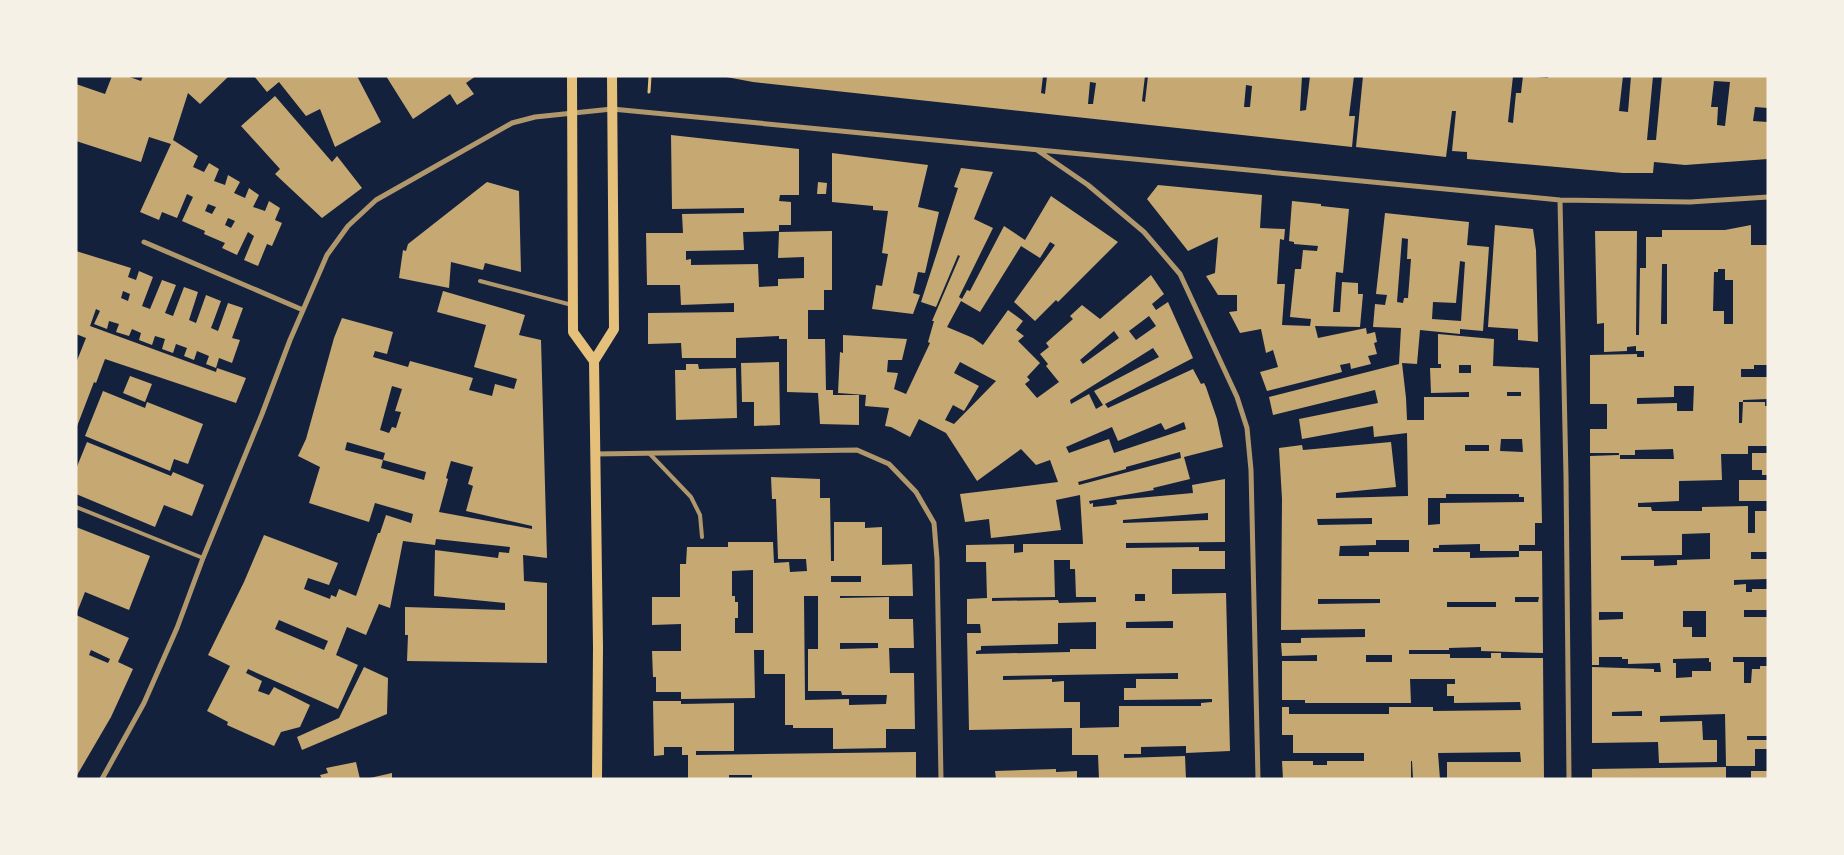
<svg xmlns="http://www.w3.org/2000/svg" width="1844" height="855" font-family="'Playfair Display',serif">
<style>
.building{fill:#c6a872;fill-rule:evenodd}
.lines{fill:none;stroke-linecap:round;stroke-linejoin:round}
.path{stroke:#e5c07b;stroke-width:3}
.service{stroke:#b1986c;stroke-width:4}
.minor{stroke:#b1986c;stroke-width:5}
.secondary{stroke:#e5c07b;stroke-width:10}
</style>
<rect width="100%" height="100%" fill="#14213d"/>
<path class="building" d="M112 76H127L141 81 143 76H229L200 104 188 93 173 140 198 156 193 167 204 172 209 163 219 169 214 181 225 185 228 175 240 182 234 193 245 198 249 188 259 195 253 207 265 211 269 201 280 208 275 220 282 223 272 246 267 244 258 266 244 260 254 236 248 232 237 255 222 248 225 243 204 234 205 231 182 221 193 197 187 194 177 218 162 212 159 220 140 212 171 144 149 137 141 162 76 141V84L105 94ZM208 204 216 207 212 214 205 211ZM228 218 235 221 231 228 225 225Z
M254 76H357L381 122 335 147 320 109 306 116 279 82 267 92Z
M386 76H476L466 83 474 94 457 105 450 94 413 119Z
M721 76H1043L1041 93 1045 94 1047 76H1145L1142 101 1145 102 1148 76H1302L1300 111 1306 110 1310 76H1354L1349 116H1355L1352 147 753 82ZM1090 82 1096 83 1093 104H1088ZM1246 85 1252 86 1250 107H1244Z
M1363 76H1513L1508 122 1513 123 1516 93H1521L1523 76 1548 78V76H1623L1619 111 1628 112 1631 76H1653L1647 140H1656L1662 76H1768V108L1755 107 1753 121 1768 122V159L1685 165 1654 162 1653 173H1623L1467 159V152L1452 151 1456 111H1452L1446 157 1356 147ZM1714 81 1730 82 1725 126 1717 125 1718 107H1711Z
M275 96 332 162 337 156 362 188 322 218 275 174 280 169 241 126Z
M671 135 799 149V195H780L779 201 791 202V225H779V231L743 232 744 250 686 251V260L691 259V265L758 264 759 287 778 286V279L804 278V257L778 258 779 232 832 231V290H824V310H808V339H825L826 390H833V395H859V425L820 424 818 393 787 392V339H779V336L736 338V358H682L681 343 648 344V313L734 312V303L681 305 680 285H647L646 233H683L682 214 744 213V208L672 209Z
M832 153 928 165 918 207 939 212 925 273 918 272 913 293 920 295 913 314 872 309 876 285 882 286 888 254 882 253 888 211 873 210V206L832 202Z
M961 168 993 172 974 219 993 228 959 297 962 299 967 290 970 291 1004 226 1025 240 1051 196 1118 242 1058 302 1056 300 1035 321 1014 302 1055 245 1050 242 1040 258 1021 246 980 312 961 301 947 327 973 338 983 345 1008 310 1023 321 1016 330 1024 336 1018 341 1040 363 1027 377 1030 380 1025 384 1037 398 1059 382 1046 366 1048 364 1040 354 1049 347 1046 343 1073 319 1070 316 1082 305 1100 319 1151 275 1164 294 1152 304 1156 310 1168 302 1193 358 1105 404 1108 408 1193 369 1201 384 1204 383 1206 387 1217 419 1223 447 1184 457 1190 479 1153 488 1154 490 1089 501 1090 504 1093 503V507L1113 505 1117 504 1116 500 1193 493 1192 485 1225 479V542L1126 543V548L1199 547V551H1225V569H1172V594L1226 593 1230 751 1186 753V746L1141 747V754H1124V758L1185 756 1186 779H1099L1098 755H1072V728L969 730 967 633H981L980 624H967V599L987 598 986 562H966V545L1014 544V553L1023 552V544H1083L1080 495 1056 500 1061 530 991 538 989 519 965 522 960 494 1058 482 1050 460 1036 465 1021 449 977 481 946 433 919 419 910 437 891 427 885 426 889 408 865 406 866 395 838 393 840 352 843 353V335L907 339 902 360H888L887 372 898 373 894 389 906 394 930 343 928 342 934 321H932L960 256 958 255 936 307 921 302 958 188 954 187ZM1149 316 1156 326 1136 340 1129 331ZM1114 331 1119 338 1083 364 1080 360ZM1153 348 1159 357 1094 391 1103 405 1096 409 1089 394 1071 404 1070 400ZM960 362 996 381 954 424 945 420 953 405 964 411 979 386 954 373ZM1184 422 1186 429 1114 453 1109 439 1069 453 1066 447 1112 427 1118 441 1161 423 1165 430ZM1180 452 1181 458 1079 485 1078 482 1126 469V467ZM1208 513V520L1123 523V520ZM1054 560H1070V569H1075L1076 597H1096V602L1059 603 1058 600 992 601V598L1055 597ZM1135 594H1145V601H1135ZM1173 621V628H1126V622ZM1096 622V649H1070V652L976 654V651L981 650V646L1058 644V623ZM1178 673V679H1136V688H1124V700L1212 699V702L1201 703V706H1119V727L1080 728V702H1064V681L1052 682V679L1003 680V676Z
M487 182 519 191 521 272 485 263 483 270 451 262 449 288 399 278 403 250 406 251 408 244Z
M818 182 827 183 826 194H817Z
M1158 185 1262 195 1260 228 1285 229 1284 240 1280 239 1277 284H1285L1282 325 1310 326 1311 319 1290 317 1295 269H1301L1303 250 1317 251 1318 246 1294 244V242L1289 241 1292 201 1321 204V206L1349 209 1343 273 1336 272 1333 312H1340L1342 282 1358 283V294H1363L1360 327 1315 326 1318 338 1366 328 1367 334 1375 332 1377 342 1374 343 1377 354 1368 356 1371 364 1351 369 1350 363 1340 365 1342 372 1267 391 1260 372 1278 367 1273 350 1266 353 1261 329 1240 333 1229 312 1237 311V295H1218L1206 276 1215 273 1218 237 1188 251 1147 199Z
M1385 213 1469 222 1467 245 1489 247 1483 331 1460 329V334L1420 330 1417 364 1402 363 1406 398 1407 420H1424V397H1469V392L1431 393 1430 368H1441V364H1438V334L1494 339 1493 366 1539 368 1542 523H1535V545H1519V551H1542L1543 653 1481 651V647L1449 648V650H1409V654H1450V658H1491V653H1501V658H1543L1544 779H1447V762H1521L1520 752 1438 753 1440 779H1413L1412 761H1411V779H1283L1282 761H1313V765H1327V761H1364V753H1293V735H1282V707H1289V714H1389V707H1433V711L1521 710 1520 702 1454 703V696H1447V684H1455V679H1410L1411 703H1305V700H1282V661H1317V655L1282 656 1281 643H1301V638L1365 637V629L1281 630 1282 499 1279 448 1302 445 1303 450 1391 442 1396 487 1336 493V498L1408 496 1407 433 1374 437 1373 426 1302 439 1299 419 1378 403 1375 390 1273 415 1269 397 1399 364 1401 328 1373 327 1375 304 1385 305 1387 295 1376 294ZM1402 238 1408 239 1407 259H1411L1408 298H1404L1403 303 1397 302ZM1460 261 1465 262 1461 321 1432 319 1433 302 1456 303ZM1459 365H1471V373H1459ZM1507 392H1521V396H1507ZM1501 439H1522L1523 452 1500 451ZM1465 445H1489V451H1465ZM1446 494H1519V497H1524V502L1440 503V524L1428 525V498H1446ZM1372 518V524L1318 525 1317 519ZM1376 540H1409V552H1369V556H1339L1340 546 1376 545ZM1480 544V551H1519V557L1470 558V552H1433V548H1439V545ZM1515 597H1539L1538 602H1515ZM1318 599H1380V603L1318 604ZM1447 602H1496V607H1447ZM1366 655H1392V662H1366Z
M1495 225 1533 229 1536 250 1538 342 1518 340V329L1488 327Z
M1751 225V245H1768V365H1754V369H1741V377H1768V399L1743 400V402H1765V406H1768V446H1748V454H1721L1722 480 1679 481V501L1638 503V507H1651L1652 511H1702V507L1748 506V533H1755V511H1768V552H1751V559H1768V579L1734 580V585L1746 584V592H1752V589H1768V610H1744V617H1768V657H1733V662H1744V683H1751L1752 669H1760V666H1768V736H1747V740H1768V749H1755V766H1726L1725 714 1660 716V722L1702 721 1703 740H1717V762L1659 763 1658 742 1592 743V667L1654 669V672H1661L1660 663 1628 664V659H1622V657H1599V665H1592L1590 456 1619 455V453H1590V429H1607V404H1590V355L1637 354V357H1644V351H1636V346L1627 347V351L1604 352V323L1597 324 1595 231H1637L1636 335H1639L1640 268H1646V237H1662V230H1725ZM1662 264H1667V324H1661ZM1718 269H1725V280H1733V324H1724V311H1713L1714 272H1718ZM1674 386H1694L1693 411H1677V403L1637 404V398L1674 397ZM1739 402H1743L1742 423H1739ZM1673 449 1674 459H1620V455H1635V450ZM1710 533V559L1677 560V565L1654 566V560H1621V556L1682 555V534ZM1683 611H1706V637H1692V627H1683ZM1599 612H1623V619L1599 620ZM1709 658V662H1711V671H1692V677L1676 678V663H1673V659ZM1642 711V716H1612V712Z
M76 251 131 268 128 277 136 280 139 271 153 277 142 306 150 309 162 280 176 285 165 313 173 316 184 287 198 292 189 320 196 323 206 295 221 301 211 328 218 331 228 303 243 308 232 338 240 340 232 363 219 358 216 368 206 364 209 356 197 351 194 360 184 356 187 348 176 344 173 353 162 349 165 339 155 336 152 345 139 340 141 333 132 329 129 336 116 332 119 324 109 321 107 329 94 324 100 311 96 309 90 326 216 372 217 368 246 378 236 403 105 359 96 383 94 382 76 429V363L86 338 76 334ZM123 291 130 294 128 301 121 298Z
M443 291 525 315 519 335 541 340 547 558 523 555 524 581 547 583V663L407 661 408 635H405V607L505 610V603L434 596 435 550 498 558 499 552 509 553 510 547 436 539 435 545 403 541 390 608 379 604 366 635 347 627 336 655 358 665 338 709 248 669 246 673 262 681 258 691 269 695 274 687 310 705 300 727 281 732 274 746 227 725 228 722 207 711 230 666 208 655 244 582 264 535 338 563 329 585 308 578 304 589 330 599 331 595 336 597 339 589 356 596 378 533H380L386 515 411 523 413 514 375 503 369 522 309 503 320 467 298 456 306 439 334 338 342 318 393 332 387 354 375 351 373 357 408 367 410 361 473 378 469 390 492 396 495 384 514 389 517 379 474 367 486 325 437 312ZM392 386 402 389 395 411 401 412 396 428 392 427 389 433 380 430ZM347 442 385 453 383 460 426 472 424 480 381 468 383 460 345 450ZM451 461 473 467 468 484 473 486 466 511 532 526V529L439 512 448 479 446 478ZM279 620 328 641 324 650 275 629Z
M779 362 780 425 754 426V402H742L741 363Z
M686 364H698L699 369 736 368 737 418 676 420 675 370H686Z
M130 376 152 384 145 402 123 393Z
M103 391 145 408 147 402 203 424 188 464 174 459 170 471 85 436Z
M87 442 171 476 173 472 204 485 192 516 164 505 155 527 76 494V469Z
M1752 453H1768V475H1762V470H1752Z
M771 477 820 479V498H830L831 561H834V522H865V528L882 527V565L912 564 913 596H840V598L889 597V619H913L914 648H889L890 673H914L915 729H886V748L833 749V728H793V725H785V674H764V650H754L755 698 681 699V692H656V677H653L652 651H681V624L652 625V597H680V564H686L687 547H728V542H773L774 563 789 562 790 572 807 571 806 559H778L776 499H772ZM753 570V633H735V618H738V602H735V596H732V571ZM831 576H861V582H831ZM804 596H818V649H808V691H841L842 695H887L886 704 849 705V699L805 700ZM840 643H878V648L840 649Z
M1739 480H1768V501H1739Z
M76 527 150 556 129 610 85 592 76 615Z
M76 615 129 638 118 662 133 669 111 717 76 777ZM91 650 110 659 108 663 89 655Z
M364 667 388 678 387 714 302 750 297 737 339 718Z
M653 701H681V704L734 703V751H696V755L916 752V779H752V775H729V779H688V755H682V747H664V755L654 756Z
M356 762 360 779H322L320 775 328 773 326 768Z
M1726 767V779H1592V769Z
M1056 769V772L1077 771V779H996L995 771Z
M1751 771H1768V779H1751Z
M392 773V779H370V778Z"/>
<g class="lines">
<path class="path" d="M649 92 650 76"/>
<path class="service" d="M480 281 572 305
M649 453 691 497 700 515 702 537
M76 507 203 558"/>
<path class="minor" d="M1037 150 1088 185 1144 232 1180 274 1237 397 1247 428 1251 470 1258 779
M1560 200 1566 476 1569 779
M144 242 303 310
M595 454 857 450 889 464 916 492 934 523 937 559 941 779
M102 779 144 703 177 628 203 558 262 414 290 340 327 255 348 226 376 200 512 123 535 117 612 109 1560 200 1690 202 1768 197"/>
<path class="secondary" d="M572 76 573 332 594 361
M597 779 598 647 594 361 614 329 612 76"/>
</g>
<rect width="1844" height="855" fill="none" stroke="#f6f1e7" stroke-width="155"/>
</svg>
